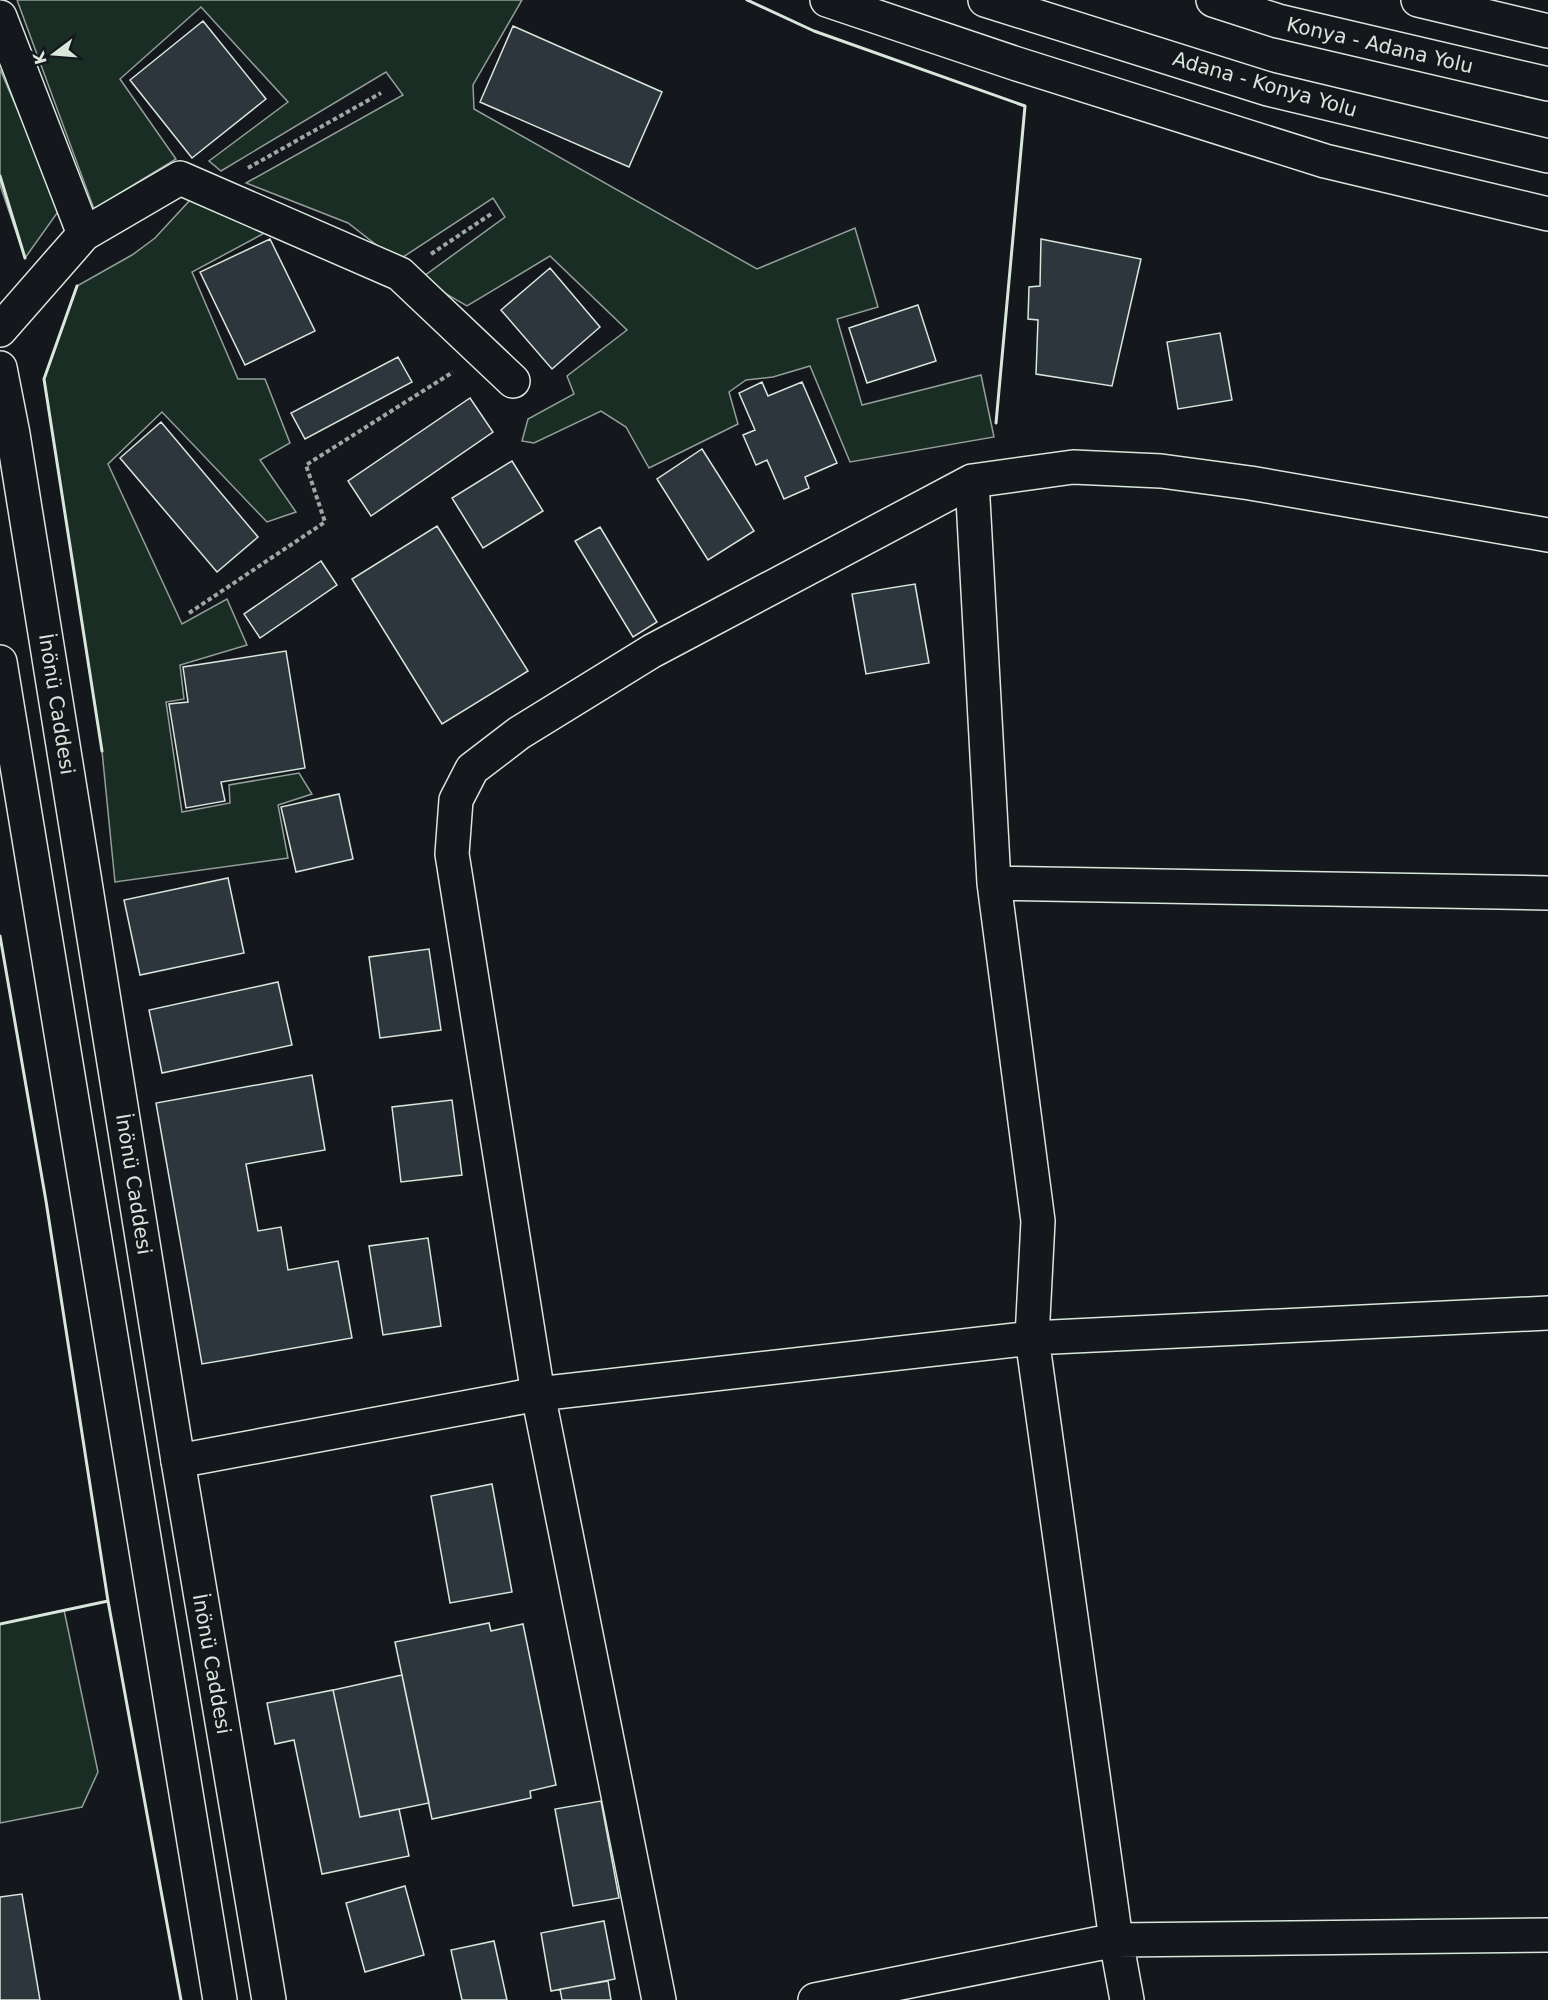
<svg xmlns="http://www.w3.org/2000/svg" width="1548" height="2000" font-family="'DejaVu Sans',sans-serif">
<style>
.green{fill:#1a2d24;stroke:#939e99;stroke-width:1.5}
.building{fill:#2c363c;stroke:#d8e6dc;stroke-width:1.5}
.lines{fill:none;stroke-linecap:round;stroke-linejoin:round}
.minor-casing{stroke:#d8e6dc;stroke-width:36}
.major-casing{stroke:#d8e6dc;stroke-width:36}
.highway-casing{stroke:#d8e6dc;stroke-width:36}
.path{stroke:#9da8a2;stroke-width:4;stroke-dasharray:4.5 3;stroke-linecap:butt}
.minor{stroke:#14181c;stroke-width:33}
.major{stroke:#14181c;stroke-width:33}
.highway{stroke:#14181c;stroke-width:33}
.wall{stroke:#d8e6dc;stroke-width:3}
.labels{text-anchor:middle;stroke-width:4.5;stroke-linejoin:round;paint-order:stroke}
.street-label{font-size:20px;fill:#d8e6dc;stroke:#14181c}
</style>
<rect width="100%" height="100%" fill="#14181c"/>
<path class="green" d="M17 0H522L473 85 474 109 757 269 855 228 878 307 837 319 862 405 981 375 994 437 850 462 810 366 773 377 746 380 729 392 738 424 649 468 626 427 601 411 534 443 522 441 528 419 574 394 567 376 627 330 550 256 467 306 420 279 505 217 493 198 397 261 348 223 246 183 403 95 386 72 221 171 209 161 288 102 201 7 120 79 176 159 94 209Z
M0 69 60 209 25 258 0 185Z
M192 198 270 230 192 272 238 379H265L290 443 260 460 296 512 267 522 162 412 108 464 182 624 227 599 247 645 180 665 184 699 166 702 182 812 230 803 229 785 299 773 312 794 278 805 288 858 115 882 102 751 44 379 77 286 132 255 155 238Z
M64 1610 98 1772 82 1807 0 1823V1624Z"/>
<path class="building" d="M203 21 266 99 192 158 130 80Z
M513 26 662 92 629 167 480 102Z
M270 239 315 331 245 365 200 272Z
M1041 239 1141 259 1112 386 1036 374 1038 320 1028 319 1029 287 1040 286Z
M550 268 600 327 552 369 501 310Z
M918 305 936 361 867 383 849 328Z
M1220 333 1232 400 1178 409 1167 342Z
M398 357 412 382 305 439 291 413Z
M762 382 768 396 802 382 837 463 805 477 809 488 784 499 767 460 756 465 743 435 755 430 739 393Z
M470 398 493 432 371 516 348 481Z
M161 422 258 537 217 572 120 458Z
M702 449 754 531 708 560 657 479Z
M512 461 543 511 483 548 452 498Z
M437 526 528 671 442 724 352 579Z
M600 527 657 622 633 637 575 541Z
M321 561 337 585 260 638 244 614Z
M915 584 929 663 866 674 852 594Z
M286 651 305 768 221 782 225 801 186 808 169 704 188 702 183 667Z
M339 794 353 859 296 872 281 807Z
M228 878 244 953 140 975 124 900Z
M429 949 441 1030 380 1038 369 957Z
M278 982 292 1045 162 1073 149 1010Z
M312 1075 325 1150 246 1164 258 1231 281 1227 288 1270 338 1261 352 1338 202 1364 156 1103Z
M452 1100 462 1175 401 1182 392 1107Z
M428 1238 441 1326 383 1335 369 1246Z
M492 1484 512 1592 450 1603 431 1496Z
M489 1623 491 1631 523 1624 556 1785 530 1791 531 1798 432 1819 395 1642Z
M402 1675 429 1803 360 1817 333 1690Z
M333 1690 360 1817 399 1809 409 1856 322 1874 294 1740 275 1744 267 1703Z
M601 1801 619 1898 573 1906 555 1809Z
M405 1886 424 1955 365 1972 346 1903Z
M22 1894 40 2000H0V1897Z
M604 1921 615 1979 551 1991 541 1933Z
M494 1941 507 2000H462L451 1950Z
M608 1981 611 2000H562L560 1989Z"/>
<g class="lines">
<defs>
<path id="minor" d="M0 17 84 234 0 330
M84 234 180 178 400 274 513 381
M972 481 994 883 1038 1221 1032 1338 1116 1940 1127 2000
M994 883 1548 893
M178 1461 538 1394 1032 1338 1548 1313
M659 2000 538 1394 452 854 456 800 472 769 519 733 652 651 972 481 1073 467 1161 471 1250 483 1548 535
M815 2000 1116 1940 1548 1935"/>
<path id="major" d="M827 0 1017 64 1325 161 1548 214
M1418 0 1548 31
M0 368 13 434 178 1461 269 2000
M0 662 220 2000"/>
<path id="highway" d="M985 0 1268 89 1548 156
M1213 0 1278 21 1548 84"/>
</defs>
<use href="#minor" class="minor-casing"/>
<use href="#major" class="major-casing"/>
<use href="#highway" class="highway-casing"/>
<path class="path" d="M248 168 381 93
M431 254 491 214
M189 613 325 522 306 465 453 372"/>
<use href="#minor" class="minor"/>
<use href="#major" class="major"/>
<use href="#highway" class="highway"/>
<path class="wall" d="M747 0 814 31 1025 106 996 423
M0 176 25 258
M77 286 44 379 102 751
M0 936 46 1201 108 1601
M0 1624 108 1601 181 2000"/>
</g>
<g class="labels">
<g class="street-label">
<text transform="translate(1380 45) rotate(13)" y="7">Konya - Adana Yolu</text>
<text transform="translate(1265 84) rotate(16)" y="7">Adana - Konya Yolu</text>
<text transform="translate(57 704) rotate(81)" y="7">İnönü Caddesi</text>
<text transform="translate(134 1184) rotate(81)" y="7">İnönü Caddesi</text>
<text transform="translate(212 1664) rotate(80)" y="7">İnönü Caddesi</text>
</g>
</g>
<g transform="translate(54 54) rotate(254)" stroke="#14181c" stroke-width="4.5" paint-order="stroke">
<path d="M0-4.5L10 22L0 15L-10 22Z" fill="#d8e6dc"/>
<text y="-9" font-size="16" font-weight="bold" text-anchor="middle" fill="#d8e6dc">K</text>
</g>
</svg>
